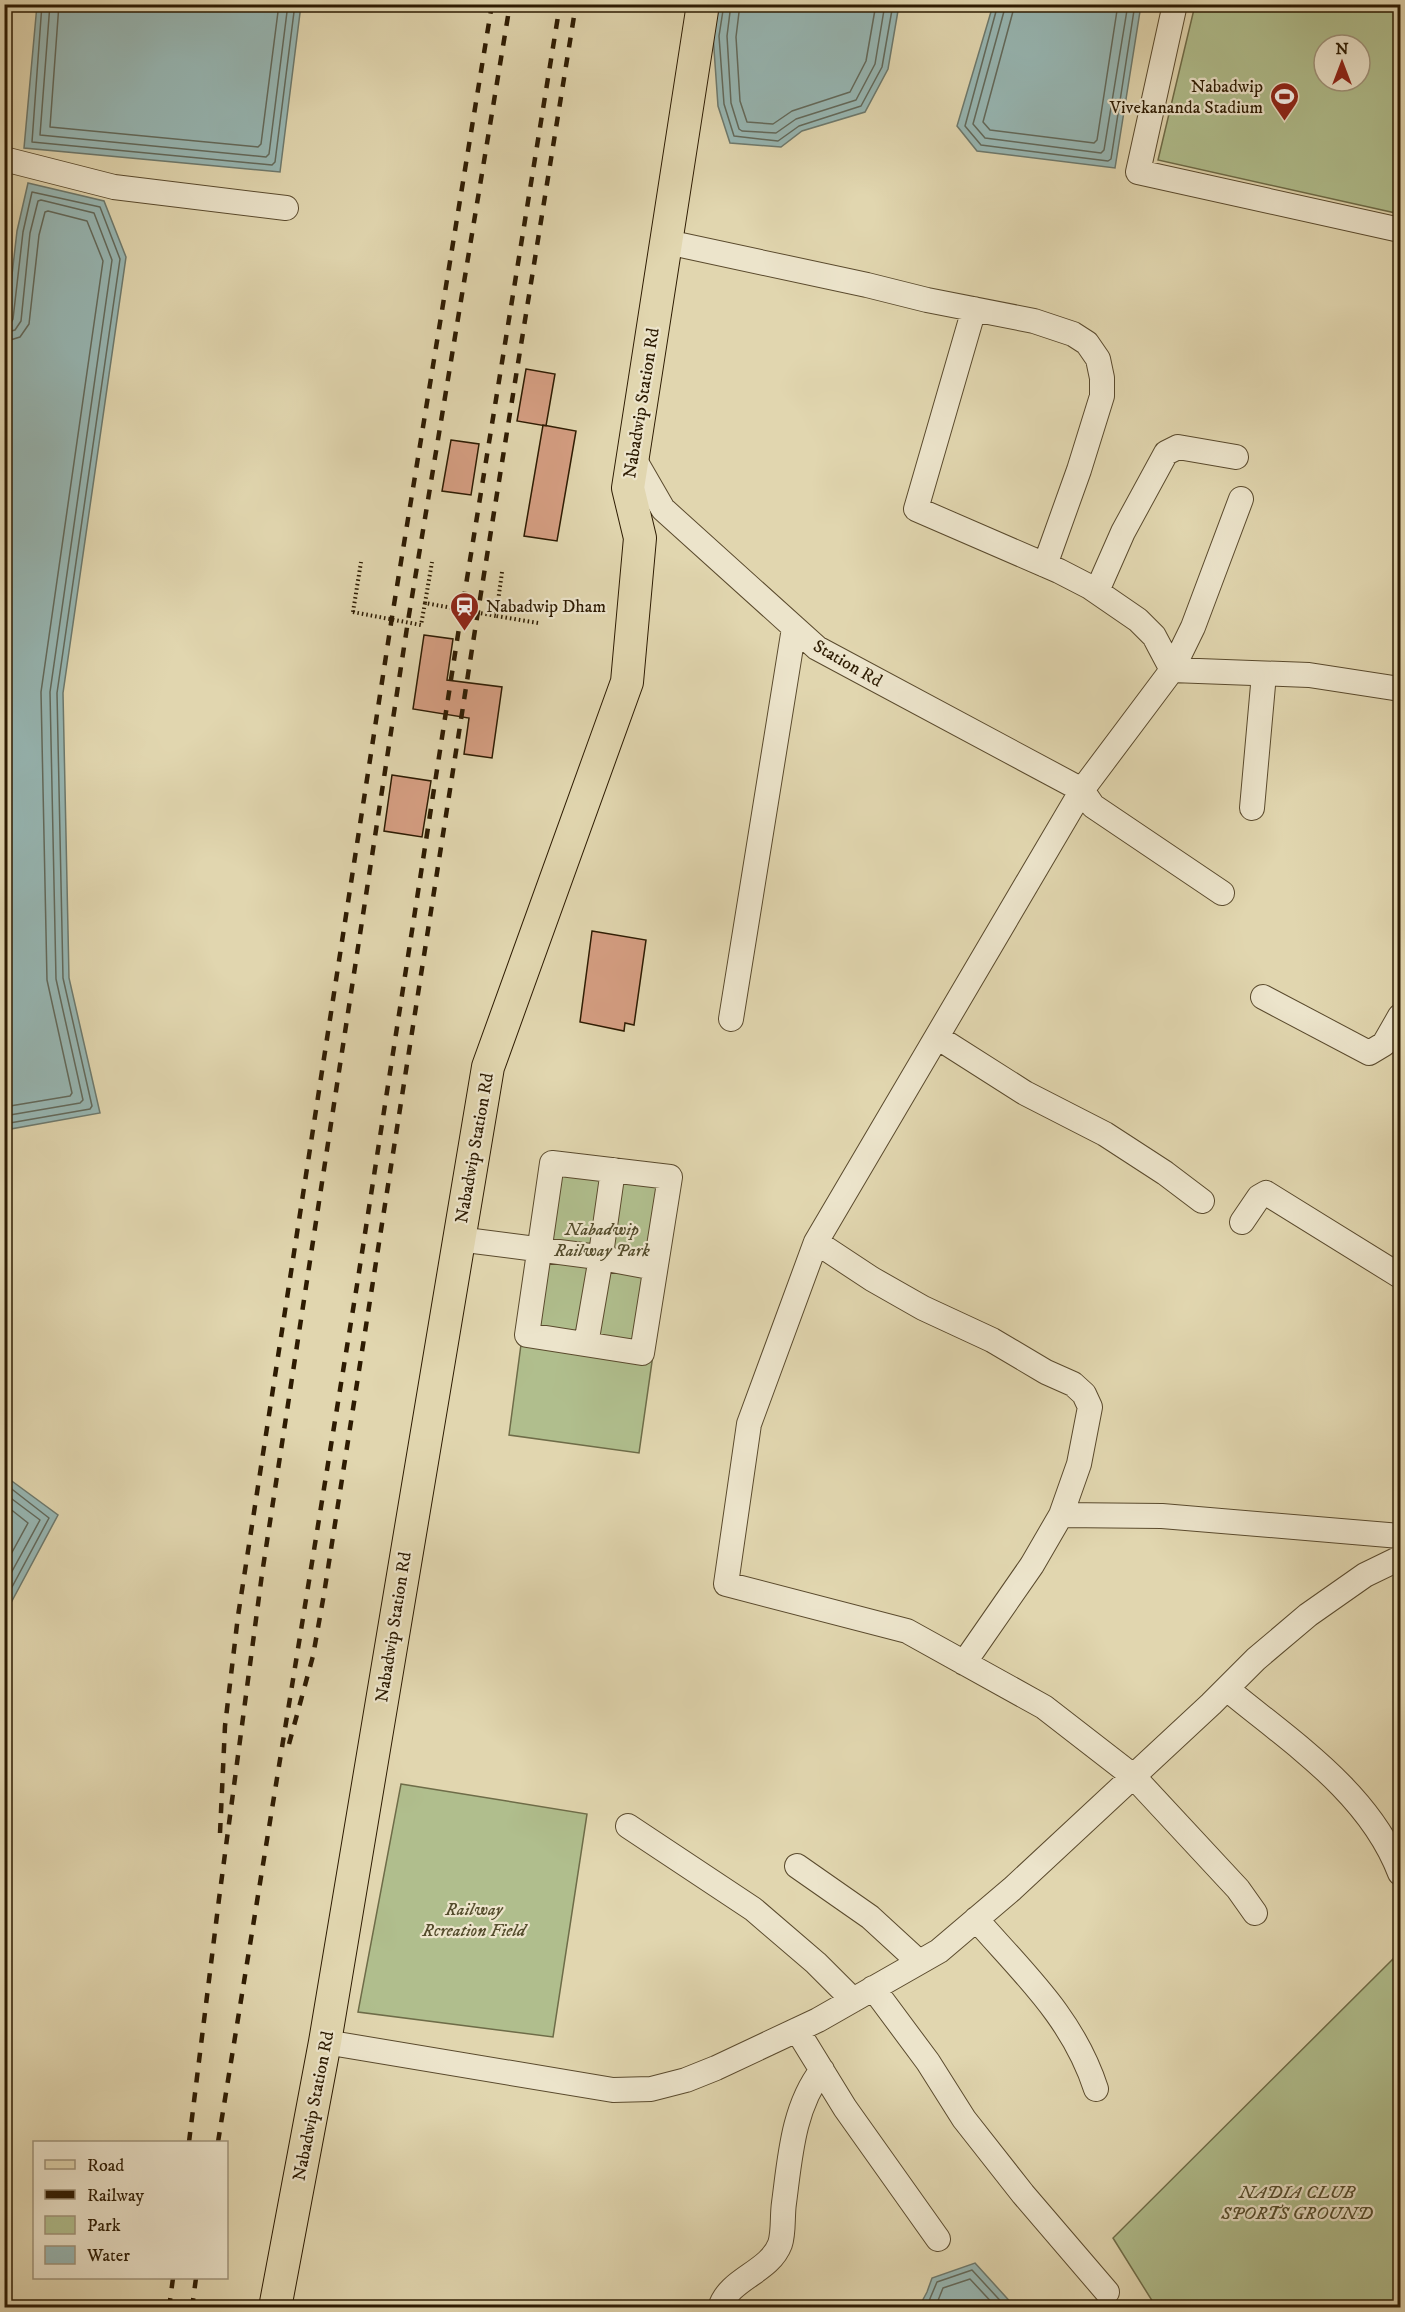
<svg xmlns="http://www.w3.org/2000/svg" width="1405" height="2312" font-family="'IM FELL DW Pica',serif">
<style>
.green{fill:#b0be8d;stroke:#6e6c48;stroke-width:1.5;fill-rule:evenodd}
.water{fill:#97b7b4;stroke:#6d796d;stroke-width:1.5}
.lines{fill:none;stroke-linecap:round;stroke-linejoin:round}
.shore{stroke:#62695b;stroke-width:1.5}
.building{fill:#d59e82;stroke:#2d1b02;stroke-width:1.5}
.minor-casing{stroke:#5a4a2d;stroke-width:26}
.major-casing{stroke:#2d1b02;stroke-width:34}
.path{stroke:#2d1b02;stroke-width:4;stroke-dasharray:1.5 3;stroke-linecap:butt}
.minor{stroke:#ece4cb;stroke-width:24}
.major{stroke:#e1d6af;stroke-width:32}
.rail{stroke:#2d1b02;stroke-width:4.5;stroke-dasharray:10 10;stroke-linecap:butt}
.path-bridge{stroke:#2d1b02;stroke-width:4;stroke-dasharray:1.5 3;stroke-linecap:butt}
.labels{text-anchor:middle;stroke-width:4.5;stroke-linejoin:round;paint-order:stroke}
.poi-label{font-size:18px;fill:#2d1b02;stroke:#ece4cb;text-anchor:end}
.street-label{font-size:18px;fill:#2d1b02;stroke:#ece4cb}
.park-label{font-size:18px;font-style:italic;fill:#544c2c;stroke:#ece4cb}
</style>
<rect width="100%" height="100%" fill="#e1d6af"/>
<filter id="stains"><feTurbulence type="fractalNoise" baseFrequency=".00333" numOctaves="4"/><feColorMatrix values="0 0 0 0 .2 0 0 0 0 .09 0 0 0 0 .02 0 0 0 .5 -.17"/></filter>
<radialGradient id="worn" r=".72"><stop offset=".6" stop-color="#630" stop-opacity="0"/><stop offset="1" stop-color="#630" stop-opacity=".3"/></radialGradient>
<path class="green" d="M1195 5H1400V214L1158 160ZM1324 45H1360V81H1324Z
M546 1156 679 1172 639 1453 509 1435Z
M401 1784 587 1814 553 2037 358 2012Z
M1400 1952V2307H1156L1113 2238Z"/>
<path class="water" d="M37 5H301L280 172 24 148Z
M718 5H899L888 69 865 112 802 131 781 147 730 143 718 106 713 35Z
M993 5H1141L1115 168 977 151 957 126Z
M28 183 104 201 126 257 63 693 69 978 100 1113 5 1130 4 345 17 231Z
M5 1476 58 1515 5 1614Z
M975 2263 1015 2307H919L927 2292 932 2278Z"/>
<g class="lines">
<path class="shore" d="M42 4 32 142 272 165 275 162 295 4
M50 4 40 135 266 157 269 154 288 4
M59 4 50 127 258 147 261 144 279 4
M724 4 719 36 724 104 734 136 778 141 799 126 861 106 882 67 893 4
M731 4 727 36 731 103 739 129 742 131 776 133 796 119 856 100 875 64 885 4
M740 4 736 37 740 101 747 122 773 124 792 111 850 92 866 61 876 4
M998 4 965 126 981 145 1108 161 1111 159 1135 4
M1006 4 973 124 985 138 1101 153 1104 150 1128 4
M1015 4 983 122 990 130 1094 143 1097 140 1118 4
M4 325 10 324 13 319 23 232 32 192 100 207 120 259 57 693 63 978 92 1106 90 1109 4 1124
M4 333 15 330 21 321 30 233 38 201 41 200 94 213 112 260 50 692 56 979 83 1100 80 1103 4 1116
M4 342 20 337 29 324 39 235 45 212 48 211 87 221 103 261 41 692 47 980 72 1093 70 1096 4 1107
M4 1483 49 1518 4 1602
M4 1493 40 1520 4 1586
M4 1504 28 1523 4 1567
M926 2308 937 2282 972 2270 1007 2308
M935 2308 943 2288 970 2279 997 2308"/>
</g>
<path class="building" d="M526 369 555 374 546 426 517 421Z
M543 425 576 431 557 541 524 536Z
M451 440 479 444 471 495 442 491Z
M424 635 453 639 447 680 502 687 492 758 464 754 469 718 413 709Z
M392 775 431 781 422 837 384 831Z
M592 931 646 940 634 1025 625 1023 624 1031 580 1022Z"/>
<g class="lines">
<defs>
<path id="minor" d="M1175 4 1138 172 1400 230
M4 159 114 187 286 208
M667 242 867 285 927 300 1034 321 1073 334 1087 343 1098 359 1102 378V396L1079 470 1045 565
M974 309 916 509 1059 571 1090 587 1138 620 1154 636 1172 670
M633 457 663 509 817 648 1082 790
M1097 591 1123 532 1166 453 1178 447 1236 457
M1172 670 1193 627 1241 499
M1082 790 1093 806 1222 893
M1252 808 1264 674
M1263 997 1369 1053 1384 1044 1400 1016
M731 1019 794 628
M937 1037 1025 1093 1105 1134 1165 1173 1202 1201
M552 1163 670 1177 642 1353 527 1335Z
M1242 1222 1259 1197 1266 1193 1400 1276
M458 1239 590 1256
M816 1242 872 1279 923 1308 992 1340 1046 1372 1073 1384 1084 1394 1090 1407 1079 1464 1061 1515 1032 1565 964 1663
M602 1247 613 1170
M612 1260 655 1268
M586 1344 599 1269
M1061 1515 1162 1516 1400 1536
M1227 1689C1291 1742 1369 1792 1400 1873
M628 1826 753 1909 816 1963 853 2000
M797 1866 870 1917 919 1962
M1255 1913 1238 1889 1133 1776 1044 1707 907 1631 726 1584 749 1424 816 1242 1082 790 1172 670 1309 675 1400 689
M976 1919C1024 1974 1073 2018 1096 2089
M873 1988 928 2062 964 2119 1023 2194 1107 2292
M797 2030 845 2108 938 2239
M325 2042 613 2090 651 2089 686 2080 716 2068 818 2020 939 1951 1012 1889 1211 1704 1256 1659 1308 1615 1365 1575 1400 1558
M720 2308C729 2278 769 2273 780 2244 784 2232 782 2216 784 2203 790 2158 793 2107 822 2070"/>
<path id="major" d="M275 2308 325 2042 488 1067 627 682 640 538 628 488 703 4"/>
</defs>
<use href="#minor" class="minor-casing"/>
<use href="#major" class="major-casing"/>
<path class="path" d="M502 572 496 616 538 623
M425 603 432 562
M353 612 361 562"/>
<use href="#minor" class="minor"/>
<use href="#major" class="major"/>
<path class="rail" d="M289 1744 313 1656 324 1594 475 630 576 4
M220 1833 225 1726 238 1616 392 617 492 4
M189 2142 219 1899 262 1574 408 621 510 4
M218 2142 357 1285 459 628 560 4
M169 2308 173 2278
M192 2308 196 2278"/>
<path class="path-bridge" d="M353 612 421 625 425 603 496 616"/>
</g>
<defs>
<symbol id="stadium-pin" viewBox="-11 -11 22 30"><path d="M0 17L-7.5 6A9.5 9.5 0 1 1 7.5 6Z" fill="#8f2418" stroke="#ece4cb"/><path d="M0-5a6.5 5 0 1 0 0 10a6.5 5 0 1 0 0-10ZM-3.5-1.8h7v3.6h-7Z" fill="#fff"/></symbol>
<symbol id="station-pin" viewBox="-11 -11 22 30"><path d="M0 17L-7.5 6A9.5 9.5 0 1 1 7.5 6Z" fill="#8f2418" stroke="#ece4cb"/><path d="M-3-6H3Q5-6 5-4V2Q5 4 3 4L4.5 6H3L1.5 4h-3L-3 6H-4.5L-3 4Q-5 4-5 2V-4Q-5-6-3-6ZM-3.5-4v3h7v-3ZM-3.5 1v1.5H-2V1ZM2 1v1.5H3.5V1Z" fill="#fff"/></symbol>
</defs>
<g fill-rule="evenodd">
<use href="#stadium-pin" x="1268" y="80" width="33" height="45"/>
<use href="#station-pin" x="448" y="590" width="33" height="45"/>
</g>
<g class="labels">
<g class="poi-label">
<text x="1263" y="92">Nabadwip<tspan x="1263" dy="21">Vivekananda Stadium</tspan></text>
<text x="486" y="612" text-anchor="start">Nabadwip Dham</text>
</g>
<g class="street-label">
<text transform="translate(641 403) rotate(-81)" y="6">Nabadwip Station Rd</text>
<text transform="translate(848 663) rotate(30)" y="6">Station Rd</text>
<text transform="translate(474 1148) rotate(-80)" y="6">Nabadwip Station Rd</text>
<text transform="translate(393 1627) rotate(-81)" y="6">Nabadwip Station Rd</text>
<text transform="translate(313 2106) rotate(-79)" y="6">Nabadwip Station Rd</text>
</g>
<g class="park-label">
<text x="602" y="1235">Nabadwip<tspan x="602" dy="21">Railway Park</tspan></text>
<text x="474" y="1915">Railway<tspan x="474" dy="21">Rcreation Field</tspan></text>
<text x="1297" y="2198">NADIA CLUB<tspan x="1297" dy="21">SPORTS GROUND</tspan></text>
</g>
</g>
<rect width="1405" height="2312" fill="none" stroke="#e1d6af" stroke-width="24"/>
<rect x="6" y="6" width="1393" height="2300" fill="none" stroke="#2d1b02" stroke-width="3"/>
<rect x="12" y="12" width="1381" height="2288" fill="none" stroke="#2d1b02" stroke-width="1.5"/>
<rect x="33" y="2141" width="195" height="138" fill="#ece4cb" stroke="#a0947b" stroke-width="1.5"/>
<rect x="45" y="2160" width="30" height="9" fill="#e1d6af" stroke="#a0947b" stroke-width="1.5"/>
<text x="87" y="2171" font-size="18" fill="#2d1b02">Road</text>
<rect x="45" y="2190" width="30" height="9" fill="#2d1b02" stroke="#a0947b" stroke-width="1.5"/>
<text x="87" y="2201" font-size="18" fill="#2d1b02">Railway</text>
<rect x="45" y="2216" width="30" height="18" fill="#b0be8d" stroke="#a0947b" stroke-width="1.5"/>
<text x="87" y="2231" font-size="18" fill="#2d1b02">Park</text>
<rect x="45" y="2246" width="30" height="18" fill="#97b7b4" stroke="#a0947b" stroke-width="1.5"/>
<text x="87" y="2261" font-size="18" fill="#2d1b02">Water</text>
<g transform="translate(1342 63)"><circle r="28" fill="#ece4cb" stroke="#a0947b" stroke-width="1.5"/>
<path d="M0-4.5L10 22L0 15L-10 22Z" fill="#8f2418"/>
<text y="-9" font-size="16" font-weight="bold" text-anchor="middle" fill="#2d1b02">N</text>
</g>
<rect width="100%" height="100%" filter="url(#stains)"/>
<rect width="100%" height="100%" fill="url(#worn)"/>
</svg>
